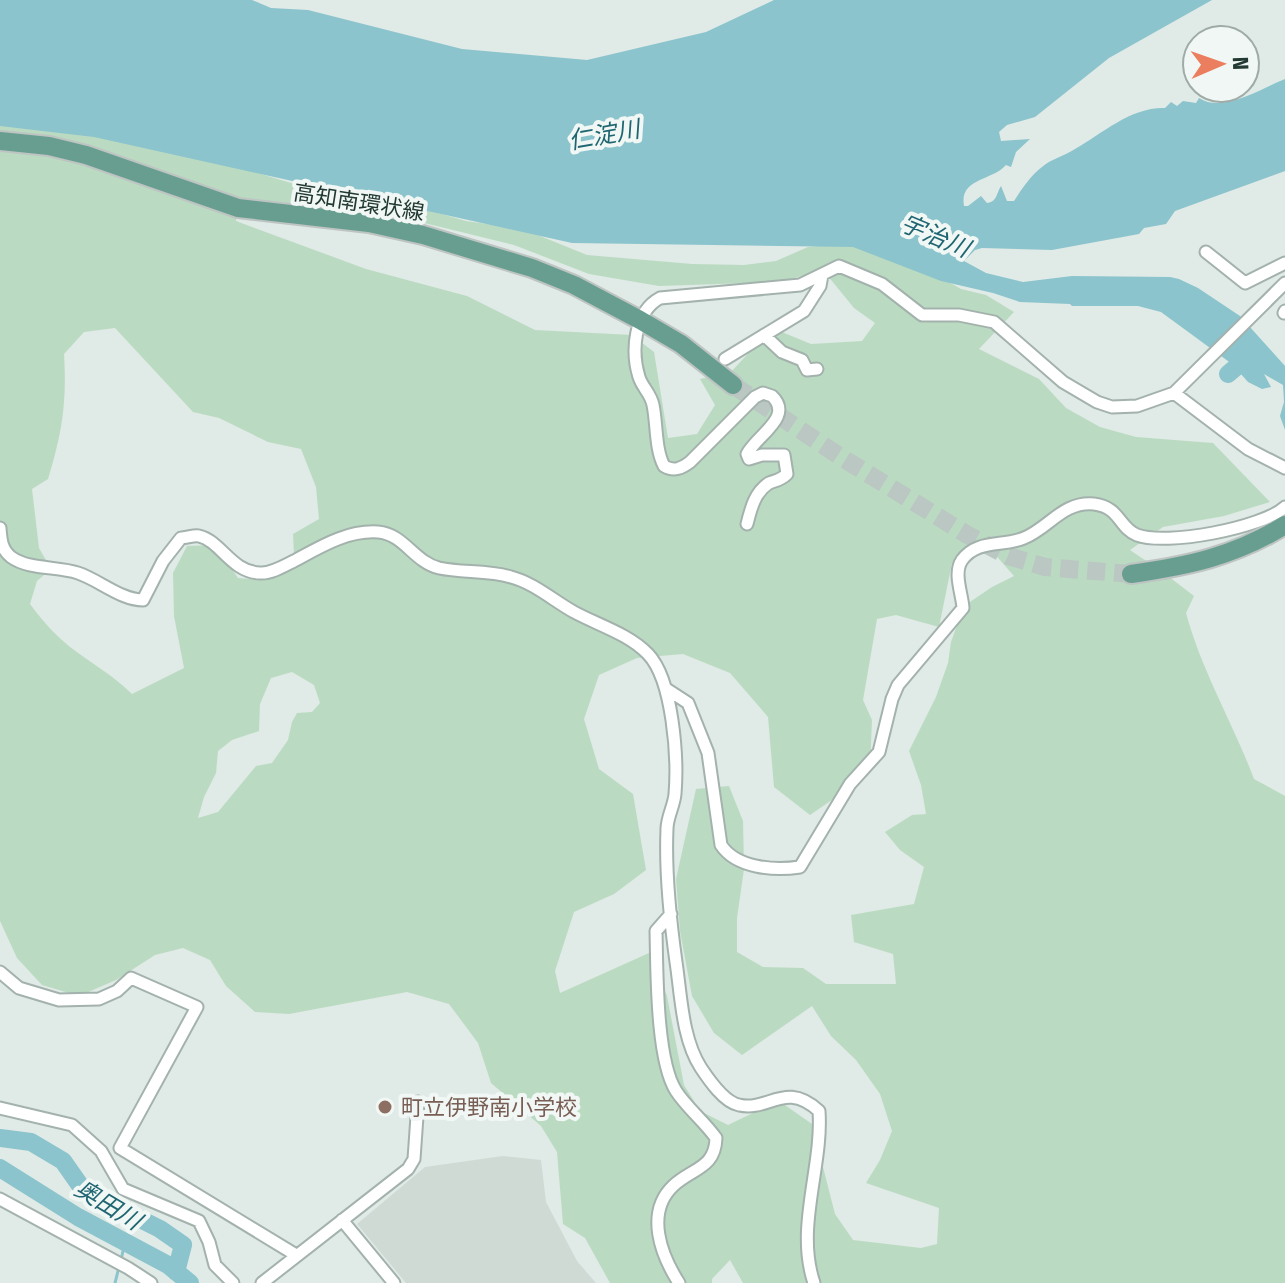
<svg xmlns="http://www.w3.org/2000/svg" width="1285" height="1283" font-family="'Fira Sans Condensed','Noto Sans JP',sans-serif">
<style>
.built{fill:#cfdad5}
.green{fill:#badbc2;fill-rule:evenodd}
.water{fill:#8bc4cd}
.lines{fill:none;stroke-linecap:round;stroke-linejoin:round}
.stream{stroke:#8bc4cd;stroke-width:3}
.river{stroke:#8bc4cd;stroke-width:18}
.primary-tunnel{stroke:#bac7c2;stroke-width:18;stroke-dasharray:18 9;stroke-linecap:butt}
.minor-casing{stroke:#a3b2ad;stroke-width:15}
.primary-casing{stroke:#bdc4c2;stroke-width:22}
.minor{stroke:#fff;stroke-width:11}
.primary{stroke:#679e8f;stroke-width:18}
.education-dot{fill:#8d6e63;stroke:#f1f7f4;stroke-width:3}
.labels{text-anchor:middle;stroke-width:8;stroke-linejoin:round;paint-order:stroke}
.street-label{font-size:22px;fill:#223a33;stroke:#f1f7f4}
.education-label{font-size:22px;fill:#785e54;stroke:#f1f7f4;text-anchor:start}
.water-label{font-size:24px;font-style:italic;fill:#1f6672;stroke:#f1f7f4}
</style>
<rect width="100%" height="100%" fill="#e0eae6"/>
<path class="built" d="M503 1156 541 1160 546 1202 577 1261 596 1283H406L357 1224 425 1167Z"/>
<path class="green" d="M0 115 245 169 324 193 390 199 466 221 523 229 587 255 692 264 744 265 776 261 808 247 840 244 870 245 935 274 961 289 986 295 1014 312 979 349 1039 379 1066 408 1100 427 1136 437 1213 443 1270 502 1224 516 1163 527 1130 550 1164 573 1194 596 1186 613C1202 672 1233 723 1254 779L1285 796V1283H743L730 1260 712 1279V1283H610L585 1238 563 1224 557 1152 541 1126 491 1083 478 1043 449 1004 407 992 289 1014 255 1012 226 986 210 960 183 948 155 955 116 980 79 996 42 985 17 958 0 921ZM239 201 367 209 514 245 589 274 659 286 780 282 823 270 854 308 875 323 862 341 811 344 777 330 757 344 731 372 700 379 715 405 697 434 668 438 654 352 632 335 535 330 467 296 366 269 236 221ZM115 328 193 412 219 418 268 442 301 449 316 487 319 519 293 534 294 555 290 571 263 580 238 578 215 545 187 546 173 573 174 616 184 668 132 694C113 675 91 663 70 647 54 634 42 620 30 604L37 581 51 569 39 548 32 489 48 479C62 433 67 403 64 354L84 332ZM992 551 1014 576 992 587 964 606 951 642 948 663 936 697 909 751 921 785 926 814 912 815 885 832 900 850 924 867 914 904 851 915 854 942 893 954 896 984H826L803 968 763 967 737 952V918L744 869 743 821 729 786 696 789 676 879 680 931 692 996 714 1033 742 1055 812 1006 831 1036 856 1060 880 1094 892 1131 880 1160 866 1183 939 1208 937 1244 921 1248 853 1240 835 1214 812 1124 772 1096 755 1112 728 1125 700 1111 684 1085 667 996 649 953 560 993 555 971 574 912 614 894 646 870 633 794 599 769 584 719 599 675 637 658 683 654 730 673 768 717 774 787 810 815 839 795 870 768 872 720 863 700 877 619 896 615 939 627 952 563ZM292 672 314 685 320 703 312 712 297 713 292 722 288 740 272 763 256 766 218 812 198 818 204 797 216 773 218 751 232 740 259 731 260 704 271 678Z"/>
<path class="water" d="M0 0H252L271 8 308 10 462 49 587 60 706 32 774 0H1212L1109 58 1035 117 1007 125 999 132 1001 141 1030 139 1016 152 1011 167 1006 165C992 181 959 178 964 206H968L981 196 987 203C997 202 996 194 1001 186L1007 201H1014C1022 189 1030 176 1042 167 1051 159 1064 156 1075 149 1103 133 1131 107 1165 108L1171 102 1177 106 1183 101 1196 103 1199 98C1223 114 1262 88 1285 79V171L1175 211 1166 224 1144 228 1139 234 1052 250 982 248 975 250 964 261 986 273 1023 282 1072 276 1170 277 1179 279 1198 288 1240 316 1285 366V430L1280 416 1284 402 1283 385 1264 374 1271 387 1262 389 1248 382 1232 364 1161 312 1138 306H1072L1070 304 1020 302 993 293 941 281 853 247 572 243 94 137 0 126Z"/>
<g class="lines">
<path class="stream" d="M121 1260 125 1242
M115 1283 119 1267"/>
<path class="river" d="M1228 374 1249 356
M0 1138 31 1142 63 1161 84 1191 160 1229 183 1245 176 1272
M0 1168 78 1217 168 1265 190 1283"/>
<path class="primary-tunnel" d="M733 385 844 459 966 534 1008 556 1045 567 1131 574"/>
<defs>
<path id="minor" d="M1206 252 1245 283 1285 263
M1284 313 1285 311
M764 335 782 352 802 360 807 370 817 369
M725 359 804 311 820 286 822 275
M1174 393 1248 449 1285 468
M747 524C751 508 755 492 769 483 777 480 781 480 787 474L784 455H762L749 459 747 454C757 435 794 417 772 396L763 393 755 397 690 462C682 468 674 472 664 466 655 449 657 424 653 405 651 394 642 387 639 377 631 351 634 312 660 298L800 285 839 266 882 284 922 315H959L994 322 1063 382 1097 402 1112 407 1137 406 1174 393 1285 283
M0 528C1 539 1 549 11 557 29 570 57 566 78 573 99 580 121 600 143 600L163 561 181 538C186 538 194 535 199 536 221 541 231 572 260 573 271 574 284 566 294 561 320 547 347 530 378 532 404 534 414 562 439 568 462 573 488 570 511 577 534 583 554 601 574 612 598 625 629 634 648 654 673 680 678 758 675 794 674 806 667 817 667 829 665 873 670 919 676 962 681 995 682 1039 701 1068 709 1080 724 1102 739 1105 769 1112 785 1080 819 1111 823 1167 795 1227 814 1283
M668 690 688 703 708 753 721 845C736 868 774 871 800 867L850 784 879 752 892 699 898 685 963 608C962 593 953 573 962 560 977 539 1003 547 1024 538 1049 528 1063 501 1094 504 1120 507 1119 528 1137 535 1166 546 1262 528 1285 507
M671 914 656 931C657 969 656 1060 676 1091 687 1108 704 1121 716 1138 715 1169 692 1168 673 1186 645 1213 661 1255 679 1283
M0 972 19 988 59 1000 99 999 117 991 131 978 197 1007 120 1148 296 1255
M0 1108 72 1125 101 1151 123 1189 199 1221 209 1242 215 1265 233 1283
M0 1199 128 1268 151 1283
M342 1220 394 1283
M262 1283 408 1169 414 1159 418 1102"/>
<path id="primary" d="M0 141 49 146 86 155 238 208 369 223 423 235 532 268 574 285 640 320 681 344 733 385
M1131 574C1188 566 1235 556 1285 525"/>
</defs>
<use href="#minor" class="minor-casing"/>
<use href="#primary" class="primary-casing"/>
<use href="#minor" class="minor"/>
<use href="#primary" class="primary"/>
</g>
<circle class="education-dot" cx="385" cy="1107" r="8"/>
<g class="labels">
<g class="street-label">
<text transform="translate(359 202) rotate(9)" y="8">高知南環状線</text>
</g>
<g class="education-label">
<text x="401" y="1115">町立伊野南小学校</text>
</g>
<g class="water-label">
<text transform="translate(604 135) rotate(-10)" y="8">仁淀川</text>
<text transform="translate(935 236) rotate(23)" y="8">宇治川</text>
<text transform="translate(108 1205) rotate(31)" y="8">奥田川</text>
</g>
</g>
<g transform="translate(1221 64) rotate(88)"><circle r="38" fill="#f1f7f4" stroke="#9eaba7" stroke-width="2"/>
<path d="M0-6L14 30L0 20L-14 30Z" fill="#eb7e5e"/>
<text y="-12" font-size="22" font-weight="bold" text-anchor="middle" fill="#223a33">N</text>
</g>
</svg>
